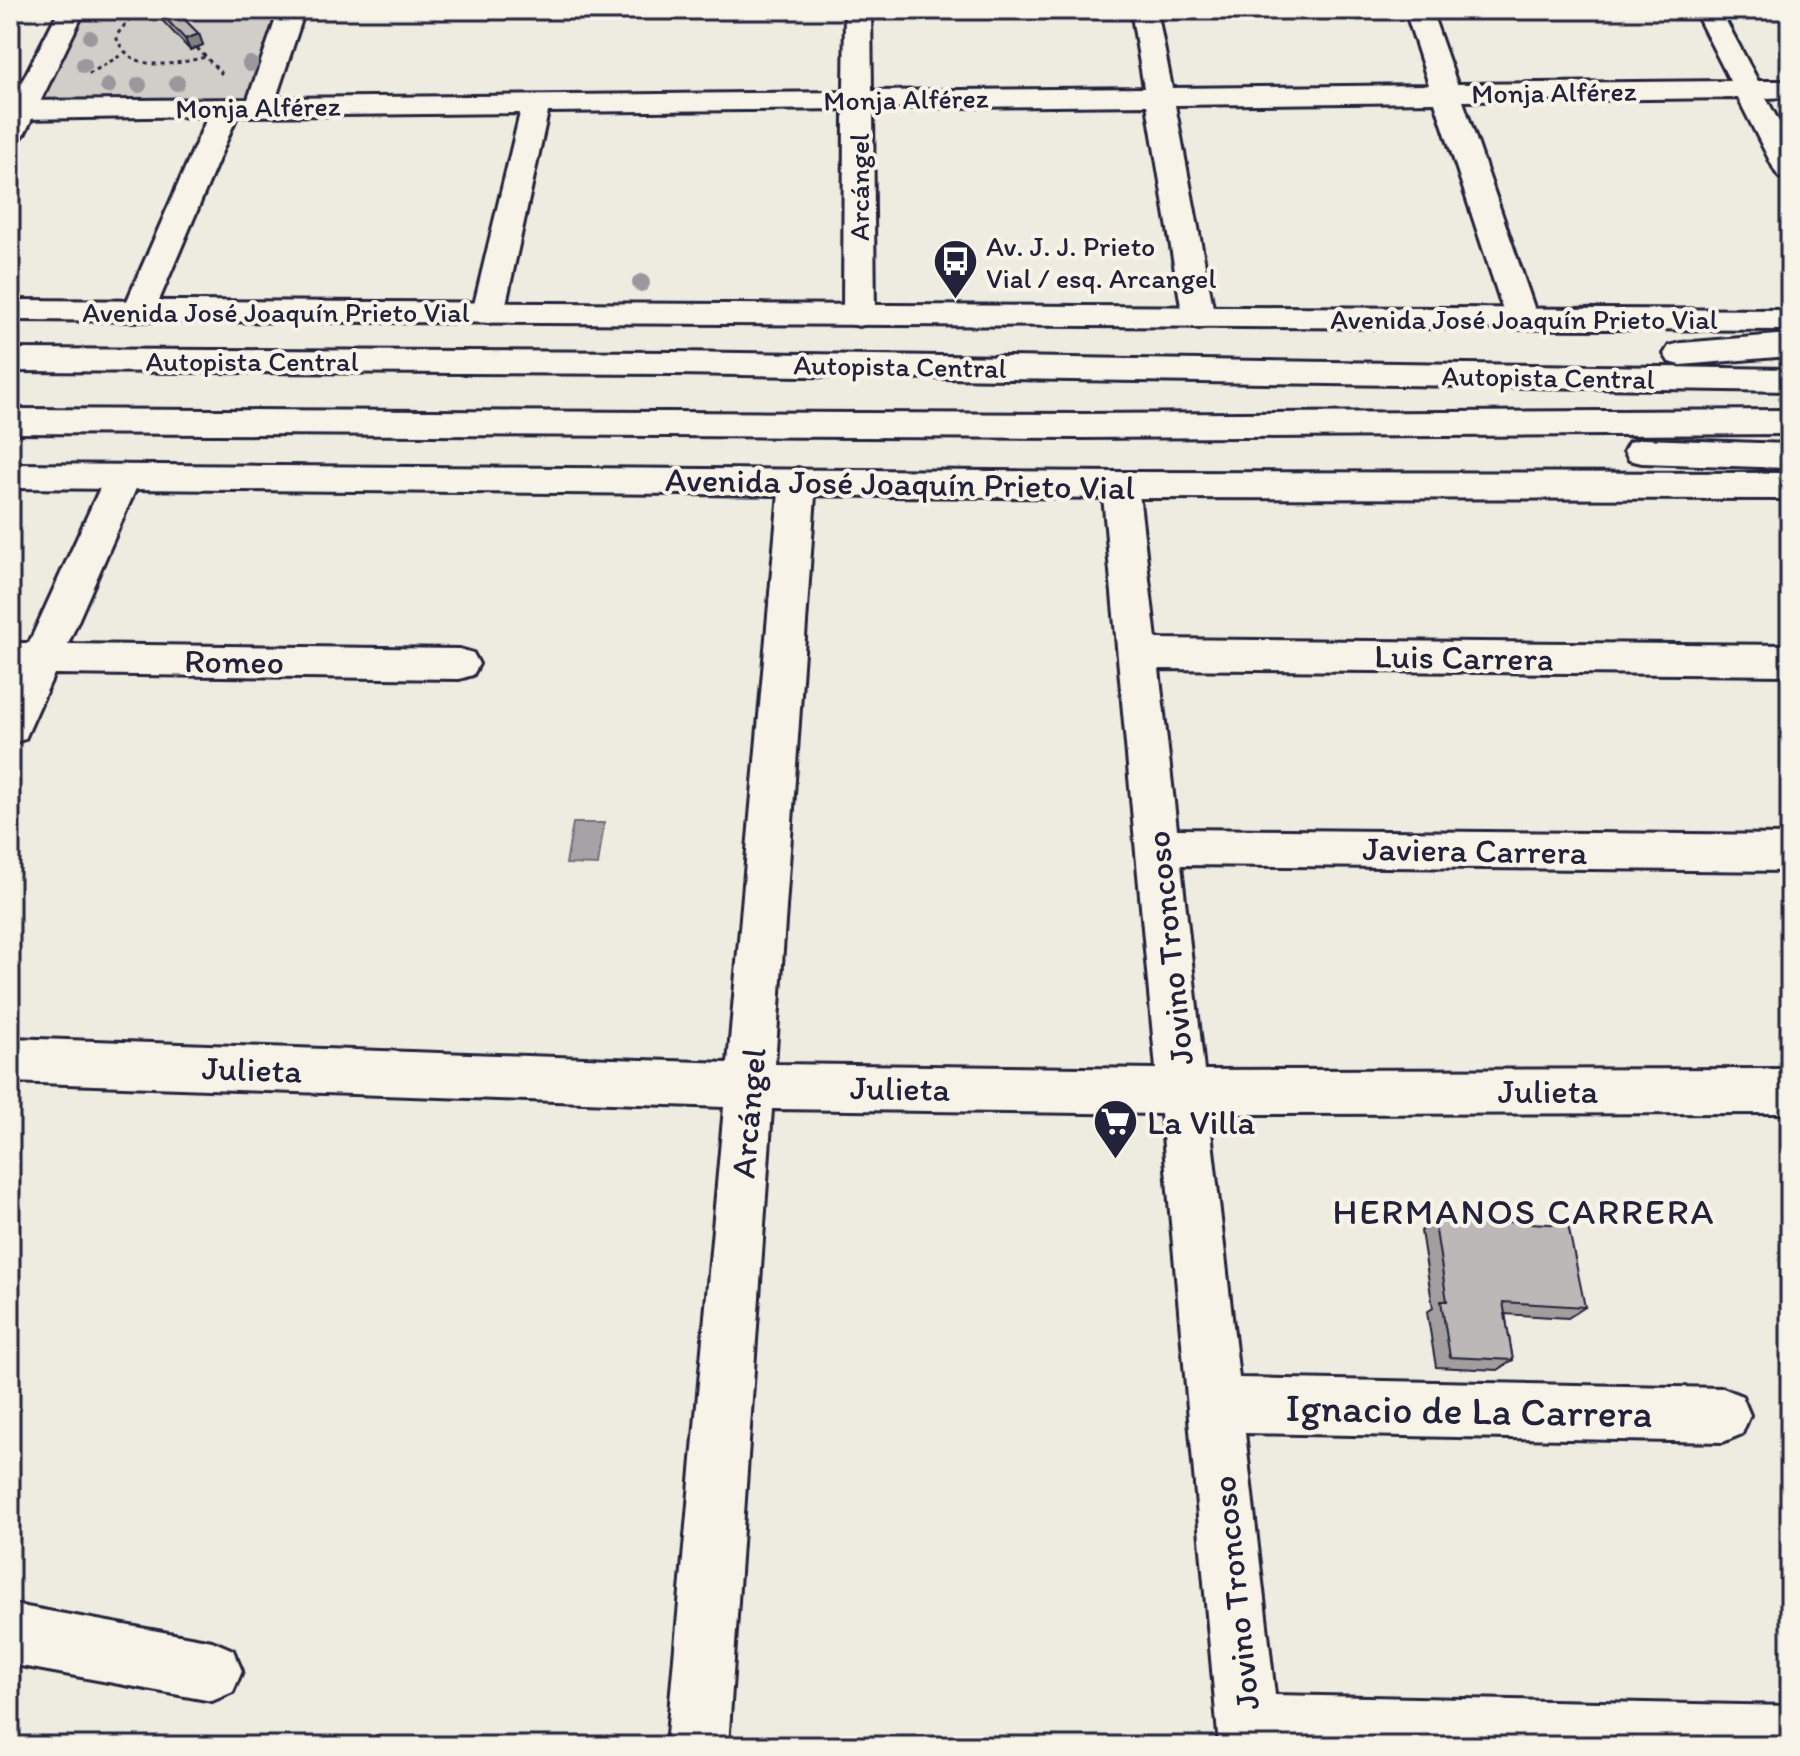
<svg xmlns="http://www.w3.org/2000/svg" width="1800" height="1756" font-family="Itim,sans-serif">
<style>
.green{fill:#d1cdc9;stroke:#7a7882;stroke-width:2}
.water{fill:#a6a3a6;stroke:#716f7b;stroke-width:2}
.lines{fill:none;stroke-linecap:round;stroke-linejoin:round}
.minor-casing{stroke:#22223b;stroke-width:6}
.tertiary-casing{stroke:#22223b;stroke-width:6}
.secondary-casing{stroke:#22223b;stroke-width:6}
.motorway-casing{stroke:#22223b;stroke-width:6}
.path{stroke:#22223b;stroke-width:3;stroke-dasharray:4 4;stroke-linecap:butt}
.minor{fill:#f7f3e8;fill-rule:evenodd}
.tertiary{fill:#f7f3e8;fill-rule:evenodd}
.secondary{fill:#f7f3e8;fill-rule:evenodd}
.motorway{fill:#f7f3e8;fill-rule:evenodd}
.tree{fill:#9b989d}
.wall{fill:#a19e9d;stroke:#22223b;stroke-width:2}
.shaded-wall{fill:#838180;stroke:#22223b;stroke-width:2}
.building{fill:#bbb8b7;stroke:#22223b;stroke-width:2}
.labels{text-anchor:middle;stroke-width:8;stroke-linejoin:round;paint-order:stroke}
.far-street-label{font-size:28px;fill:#22223b;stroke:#f7f3e8}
.far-poi-label{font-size:28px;fill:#22223b;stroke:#f7f3e8;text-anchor:start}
.street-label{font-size:34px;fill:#22223b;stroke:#f7f3e8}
.poi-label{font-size:34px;fill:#22223b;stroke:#f7f3e8;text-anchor:start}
.neighbourhood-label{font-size:36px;letter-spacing:2px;fill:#22223b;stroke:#f7f3e8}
.near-street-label{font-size:40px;fill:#22223b;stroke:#f7f3e8}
</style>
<rect width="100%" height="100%" fill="#eeebe1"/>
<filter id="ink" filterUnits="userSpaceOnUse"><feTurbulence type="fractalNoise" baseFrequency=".0125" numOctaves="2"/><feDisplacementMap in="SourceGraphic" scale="16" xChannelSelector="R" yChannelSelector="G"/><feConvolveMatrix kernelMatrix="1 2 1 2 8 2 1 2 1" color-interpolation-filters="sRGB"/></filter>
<g filter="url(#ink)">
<path class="green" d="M79 10H290L251 104 31 107Z"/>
<path class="water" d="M573 823H604L598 865 566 864Z"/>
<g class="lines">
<defs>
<path id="minor" d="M279 10H305L276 98 844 92 845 10H871L872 91 1144 88 1131 10H1157L1172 88 1429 85 1405 10H1431L1457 84 1730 81 1694 10H1720L1758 81H1790V97L1766 98 1790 142V180L1779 177 1775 171 1738 98 1463 101 1538 319 1534 326 1522 329 1510 326 1506 319 1435 102 1175 105 1215 318 1211 325 1199 328 1187 325 1183 318 1147 105 873 108 875 316 871 323 859 326 847 323 843 316 844 109 548 112 504 313 500 320 488 323 476 320 472 313 520 113 237 116 155 310 151 317 139 320 127 317 123 310 208 116 22 119 12 116 10 107 22 101 248 99Z
M123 464 136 468 141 477 68 644 459 649 473 653 479 664 473 675 459 679 54 674 25 739 10 744V683L15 673H10V643H29L105 477 110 468Z
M798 468 811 472 816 481 775 1064 1156 1069 1102 485 1107 476 1120 472 1133 476 1138 485 1156 639 1790 645V675L1159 669 1177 829 1790 835V871L1181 865 1204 1070 1790 1069V1113L1209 1114 1239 1378 1723 1388 1742 1396 1750 1415 1742 1434 1723 1442 1245 1433 1275 1695 1790 1706V1746H1219L1161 1114 772 1109 728 1746H666L724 1107 10 1082V1038L728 1063 780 481 785 472Z
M10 1604 212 1641 233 1650 242 1671 233 1692 212 1701 10 1664Z"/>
<path id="tertiary" d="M59 10H85L25 133 20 139 10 142V105Z"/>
<path id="secondary" d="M10 300 1790 310V330L10 320Z
M10 464 1120 472 1790 473V499L1120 498 10 488Z"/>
<path id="motorway" d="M1790 334V356L1681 365 1669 362 1664 354 1669 346 1681 343Z
M10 349 675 352 1790 369V391L675 374 10 371Z
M10 409 1081 414 1790 410V434L1081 438 10 433Z
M1642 439 1790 444V468L1642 463 1629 460 1624 451 1629 442Z"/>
</defs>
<use href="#minor" class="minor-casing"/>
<use href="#tertiary" class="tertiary-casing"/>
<use href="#secondary" class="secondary-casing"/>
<use href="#motorway" class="motorway-casing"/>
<path class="path" d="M144 10 131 17 116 36C128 74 174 65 205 57
M197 48 224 76
M89 74 123 54"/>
<use href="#minor" class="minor"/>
<use href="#tertiary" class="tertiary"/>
<use href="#secondary" class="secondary"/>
<use href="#motorway" class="motorway"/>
</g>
<g class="tree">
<circle cx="90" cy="37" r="7"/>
<circle cx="250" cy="64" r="8"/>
<circle cx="84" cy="65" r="8"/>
<circle cx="177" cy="83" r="8"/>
<circle cx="139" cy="85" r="8"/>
<circle cx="108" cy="86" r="8"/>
<circle cx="641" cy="283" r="9"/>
</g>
<path class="wall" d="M155 10H175L199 34 203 45 190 50 158 16Z
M1434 1218 1585 1307 1568 1318 1505 1314 1513 1360 1498 1370 1436 1367 1427 1312 1433 1308 1421 1231Z"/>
<path class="shaded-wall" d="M199 34 203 45 190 50 185 39Z"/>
<path class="building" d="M158 10H175L199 34 185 39Z
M1434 1218 1568 1225 1585 1307 1503 1302 1513 1360 1450 1357 1441 1301H1447Z"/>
</g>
<defs>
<symbol id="bus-pin" viewBox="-11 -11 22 30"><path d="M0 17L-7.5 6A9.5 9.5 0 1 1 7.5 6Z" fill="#22223b" stroke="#f7f3e8"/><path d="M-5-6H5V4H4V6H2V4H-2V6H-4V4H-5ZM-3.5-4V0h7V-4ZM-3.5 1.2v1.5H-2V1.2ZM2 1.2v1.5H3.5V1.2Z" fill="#fff"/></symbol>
<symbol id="supermarket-pin" viewBox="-11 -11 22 30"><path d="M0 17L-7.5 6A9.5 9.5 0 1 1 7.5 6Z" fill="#22223b" stroke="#f7f3e8"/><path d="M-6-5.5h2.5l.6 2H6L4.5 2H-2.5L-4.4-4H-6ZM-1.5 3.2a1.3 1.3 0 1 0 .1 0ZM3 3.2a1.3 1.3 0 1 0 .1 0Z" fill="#fff"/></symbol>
</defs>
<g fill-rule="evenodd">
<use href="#bus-pin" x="930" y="236" width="51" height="69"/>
<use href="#supermarket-pin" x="1090" y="1096" width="51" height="69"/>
</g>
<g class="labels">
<g class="far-street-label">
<text transform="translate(1554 92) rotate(-1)" y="10">Monja Alférez</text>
<text transform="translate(906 99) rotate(-1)" y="10">Monja Alférez</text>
<text transform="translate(258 107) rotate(-1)" y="10">Monja Alférez</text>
<text transform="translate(859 187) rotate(-90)" y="10">Arcángel</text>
<text x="276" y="322">Avenida José Joaquín Prieto Vial</text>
<text x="1524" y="329">Avenida José Joaquín Prieto Vial</text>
<text x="252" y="371">Autopista Central</text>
<text transform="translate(900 366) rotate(1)" y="10">Autopista Central</text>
<text transform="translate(1548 377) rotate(1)" y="10">Autopista Central</text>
</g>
<g class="far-poi-label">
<text x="986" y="256">Av. J. J. Prieto<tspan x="986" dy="32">Vial / esq. Arcangel</tspan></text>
</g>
<g class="street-label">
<text transform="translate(900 483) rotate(1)" y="12">Avenida José Joaquín Prieto Vial</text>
<text transform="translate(1464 657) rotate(1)" y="12">Luis Carrera</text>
<text transform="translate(234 661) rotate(1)" y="12">Romeo</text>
<text transform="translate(1475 850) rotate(1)" y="12">Javiera Carrera</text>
<text transform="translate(1169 948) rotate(-96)" y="12">Jovino Troncoso</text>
<text transform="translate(252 1069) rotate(2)" y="12">Julieta</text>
<text transform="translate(900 1088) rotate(1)" y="12">Julieta</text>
<text x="1548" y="1103">Julieta</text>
<text transform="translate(748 1113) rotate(-85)" y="12">Arcángel</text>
<text transform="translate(1235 1593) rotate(-96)" y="12">Jovino Troncoso</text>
</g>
<g class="poi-label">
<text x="1147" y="1134">La Villa</text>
</g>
<g class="neighbourhood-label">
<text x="1524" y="1224">HERMANOS CARRERA</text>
</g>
<g class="near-street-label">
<text transform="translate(1469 1410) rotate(1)" y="14">Ignacio de La Carrera</text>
</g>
</g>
<rect width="1800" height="1756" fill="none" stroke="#f7f3e8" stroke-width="40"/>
<rect x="20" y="20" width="1760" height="1716" fill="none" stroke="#22223b" stroke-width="3" filter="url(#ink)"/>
</svg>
